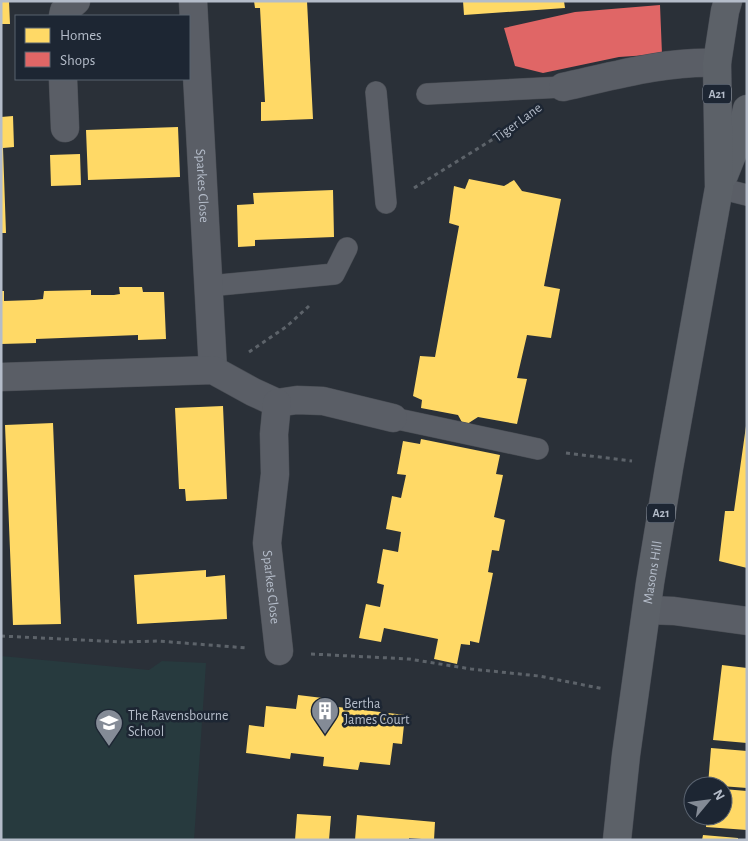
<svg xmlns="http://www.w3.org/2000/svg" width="748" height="841" font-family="'Alegreya Sans',sans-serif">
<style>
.green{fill:#273a3e}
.homes{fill:#ffd966}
.shops{fill:#e06666}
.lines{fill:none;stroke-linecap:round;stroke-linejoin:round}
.service-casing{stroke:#484c53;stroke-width:22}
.minor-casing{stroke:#484c53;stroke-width:29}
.primary-casing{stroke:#484c55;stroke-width:29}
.path{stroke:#5d636a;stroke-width:3;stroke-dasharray:4 4;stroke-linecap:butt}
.service{stroke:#5a5e66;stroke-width:21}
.minor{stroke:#5a5e66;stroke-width:28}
.primary{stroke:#5c6168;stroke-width:28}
.labels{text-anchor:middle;stroke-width:5;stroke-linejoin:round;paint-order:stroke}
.shield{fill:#1d2633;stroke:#878f9c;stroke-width:1}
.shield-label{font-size:12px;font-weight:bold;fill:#b4bcc9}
.street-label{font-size:14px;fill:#b4bcc9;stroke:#1d2633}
.poi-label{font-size:14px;fill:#b4bcc9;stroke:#1d2633;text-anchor:start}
</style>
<rect width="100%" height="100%" fill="#2a3038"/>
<path class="green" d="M1 656 149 670 162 661 206 663 194 840H1Z"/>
<path class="homes" d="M1 1H9L10 24H1Z
M254 1H307L313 119 261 121V102H265L260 8H255Z
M463 1H564L565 8 464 15Z
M13 116 14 147 3 148 6 233H1V117Z
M178 127 180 177 88 180 86 130Z
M80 154 81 185 51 186 50 155Z
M469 179 504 186 514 180 522 191 561 199 544 286 560 289 551 338 527 335 517 378 527 379 517 424 478 417 464 426 458 415 421 408 422 400 413 396 420 356 435 357 459 226 449 223 454 186 465 189Z
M333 190 334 237 255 240V246L238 247 237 205 254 204 253 193Z
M119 287H142L143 292H164L166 339 138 340V335L36 339V343L1 344V291H4V301L34 300 43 299 44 291 91 290V295H114L120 294Z
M223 406 227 499 186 501 185 489H179L175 408Z
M53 423 61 624 13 625 5 425Z
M746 426H747V568L719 561 725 511H734Z
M421 439 500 455 496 474 503 475 494 517 505 520 499 551 492 550 488 572 493 573 479 643 470 641V645L461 644 457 664 434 659 438 639 384 628 381 642 359 638 366 604 380 607 384 585 377 583 383 549 398 552 401 532 386 529 392 496 401 498 406 475 397 474 403 441 420 444Z
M206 570V577L225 575 227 619 137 624 134 575Z
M722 665 747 668V743L713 740Z
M298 695 331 699 330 706 405 715 402 744 393 743 390 765 360 762 358 770 323 766 324 757 291 753 290 759 246 753 249 725 264 727 266 706 296 709Z
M711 748 747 751V788L708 785Z
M723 789 747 791V830L706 827 707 816H723Z
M297 814 331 816 329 840H295Z
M357 815 435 822 434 840 409 838V840H355Z
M703 835 738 838V840H702Z"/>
<path class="shops" d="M660 5 662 54 619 57 543 73 515 66 504 28 575 12Z"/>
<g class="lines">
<defs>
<path id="service" d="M376 92 386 203
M427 94 563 87
M719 188 747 195
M209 286 334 274 347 248
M393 418 538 449"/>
<g id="minor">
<path id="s1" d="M193 1 213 370"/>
<path d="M63 16 64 11 76 1"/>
<path d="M63 79 65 128"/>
<path d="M563 87C613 76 664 61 717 63"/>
<path d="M1 377 213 370 253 392 277 403 297 400 323 401 393 418"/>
<path id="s2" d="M277 403 274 434 275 474 267 543 279 651"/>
<path d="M647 610 674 611 747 621"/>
</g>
<g id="primary">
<path d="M724 175 742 130 747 109"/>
<path id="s3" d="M617 840 626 755 650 583 669 468 719 188 717 63 725 11 728 1"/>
</g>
</defs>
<use href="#service" class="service-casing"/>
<use href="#minor" class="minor-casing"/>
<use href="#primary" class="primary-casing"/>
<path class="path" d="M414 188 511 128 523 119
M249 352 286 327 309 306
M566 453 632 461
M1 636 123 642 158 641 247 648
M311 654 409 659 471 669 539 676 604 689"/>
<use href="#service" class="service"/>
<use href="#minor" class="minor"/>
<use href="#primary" class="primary"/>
</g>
<defs>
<symbol id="building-pin" viewBox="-11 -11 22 30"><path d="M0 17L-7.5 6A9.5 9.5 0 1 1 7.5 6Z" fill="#848b96" stroke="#1d2633"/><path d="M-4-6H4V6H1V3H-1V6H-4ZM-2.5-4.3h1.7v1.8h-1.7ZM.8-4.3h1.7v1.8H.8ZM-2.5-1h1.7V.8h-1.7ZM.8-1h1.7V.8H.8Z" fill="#fff"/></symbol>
<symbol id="school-pin" viewBox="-11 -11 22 30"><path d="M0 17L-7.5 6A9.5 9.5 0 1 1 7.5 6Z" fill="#848b96" stroke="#1d2633"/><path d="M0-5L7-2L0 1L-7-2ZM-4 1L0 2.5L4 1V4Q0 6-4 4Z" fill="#fff"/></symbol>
</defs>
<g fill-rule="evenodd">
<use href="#building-pin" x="309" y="695" width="32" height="43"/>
<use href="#school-pin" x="93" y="707" width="32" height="43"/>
</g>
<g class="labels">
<g class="shield">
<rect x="703" y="84.5" width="28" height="19" rx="4"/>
<rect x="647" y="503.5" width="28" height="19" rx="4"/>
</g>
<g class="shield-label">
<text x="717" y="98">A21</text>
<text x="661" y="517">A21</text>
</g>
<g class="street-label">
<text transform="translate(517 122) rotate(-36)" y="5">Tiger Lane</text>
<text dy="5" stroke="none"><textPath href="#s1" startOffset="185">Sparkes Close</textPath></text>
<text dy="5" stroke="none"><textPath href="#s3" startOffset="270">Masons Hill</textPath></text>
<text dy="5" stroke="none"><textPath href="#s2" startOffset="185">Sparkes Close</textPath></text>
</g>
<g class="poi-label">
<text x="344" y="708">Bertha<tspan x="344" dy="16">James Court</tspan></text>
<text x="128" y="720">The Ravensbourne<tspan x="128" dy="16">School</tspan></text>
</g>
</g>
<rect width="748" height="841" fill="none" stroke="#b4bcc9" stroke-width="5"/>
<rect x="15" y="15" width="175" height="65" fill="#1d2633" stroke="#59626f"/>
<rect x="25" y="28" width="25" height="15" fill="#ffd966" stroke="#59626f"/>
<text x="60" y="40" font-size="15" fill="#b4bcc9">Homes</text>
<rect x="25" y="52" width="25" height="15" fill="#e06666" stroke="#59626f"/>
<text x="60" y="65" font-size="15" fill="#b4bcc9">Shops</text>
<g transform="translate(708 801) rotate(61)"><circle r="24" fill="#1d2633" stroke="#59626f"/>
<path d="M0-4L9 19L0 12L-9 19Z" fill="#848b96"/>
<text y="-8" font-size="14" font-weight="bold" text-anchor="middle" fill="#b4bcc9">N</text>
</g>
</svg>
